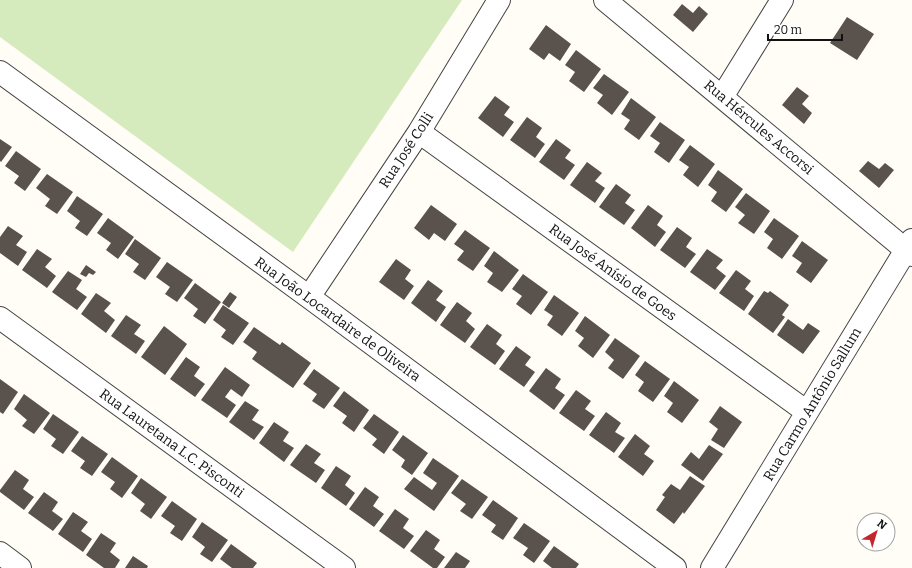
<svg xmlns="http://www.w3.org/2000/svg" width="912" height="568" font-family="Bitter,serif">
<style>
.green{fill:#d5ebbd}
.building{fill:#5a524d}
.lines{fill:none;stroke-linecap:round;stroke-linejoin:round}
.minor-casing{stroke:#444;stroke-width:24}
.minor{stroke:#fff;stroke-width:22}
.labels{text-anchor:middle;stroke-width:4;stroke-linejoin:round;paint-order:stroke}
.street-label{font-size:14px;fill:#111;stroke:#fff}
</style>
<rect width="100%" height="100%" fill="#fffdf5"/>
<path class="green" d="M0 0H462L293 252 0 37Z"/>
<path class="building" d="M682 4 693 13 699 6 708 14 693 32 673 15Z
M847 17 874 34 857 60 830 43Z
M546 25 571 44 560 61 549 53 544 60 529 49Z
M576 50 601 69 584 92 569 81 575 72 565 65Z
M604 74 629 92 612 115 597 103 603 95 593 88Z
M797 87 809 96 802 104 812 113 804 124 782 105Z
M495 96 510 107 504 115 514 122 503 137 478 118Z
M631 98 656 117 639 140 624 129 630 120 621 114Z
M527 117 542 128 536 137 545 144 535 158 510 140Z
M660 122 685 140 669 163 654 152 660 143 650 136Z
M0 139 12 147 1 162 0 161Z
M556 139 571 150 565 158 575 165 564 180 539 162Z
M690 145 715 164 698 187 683 175 689 167 679 160Z
M16 151 41 169 25 191 14 183 19 176 5 166Z
M868 161 879 169 885 163 894 170 879 188 859 171Z
M587 162 602 173 595 181 605 188 595 203 570 185Z
M718 170 743 189 726 212 711 201 717 192 708 185Z
M47 174 73 192 57 214 45 206 50 199 36 188Z
M616 184 631 195 625 203 635 210 624 225 599 207Z
M746 193 770 211 754 234 738 223 745 215 735 207Z
M77 196 103 214 87 236 75 228 80 221 67 211Z
M431 205 457 224 445 241 434 233 429 240 414 228Z
M648 205 663 216 657 225 666 232 655 247 631 228Z
M108 218 134 237 118 259 106 250 111 243 97 233Z
M774 218 799 236 782 259 767 248 773 239 764 232Z
M8 226 23 236 16 245 27 252 18 266 0 253V237Z
M677 227 692 238 686 247 696 254 685 268 660 250Z
M465 230 490 248 473 271 457 260 464 251 454 244Z
M135 239 161 258 145 280 133 272 139 264 125 254Z
M802 241 828 260 811 283 796 272 802 263 792 256Z
M37 249 52 259 45 267 56 276 47 288 22 270Z
M707 249 723 260 716 268 726 276 715 290 690 272Z
M494 251 519 270 502 292 487 282 493 273 484 266Z
M396 259 411 270 405 279 414 286 404 300 379 282Z
M167 262 193 280 177 302 165 294 170 287 156 277Z
M86 265 96 272 93 275 89 273 86 277 80 274Z
M736 270 751 281 745 289 754 296 744 311 719 293Z
M68 271 82 280 76 289 87 297 77 310 52 292Z
M523 274 548 292 531 315 516 304 522 296 512 289Z
M428 280 443 291 436 300 446 307 436 322 411 303Z
M195 283 221 302 205 324 193 316 198 309 184 298Z
M764 291 768 293 770 291 789 305 782 315 785 317 773 333 748 314Z
M230 292 237 297 229 308 222 303Z
M96 293 111 303 104 311 115 320 106 333 81 314Z
M554 295 579 313 562 336 547 325 553 316 544 310Z
M457 302 472 313 466 321 475 329 465 343 440 325Z
M223 305 249 323 233 345 221 337 226 330 213 320Z
M126 315 141 325 134 334 145 341 136 354 111 336Z
M585 316 610 335 593 358 578 346 584 338 575 331Z
M788 319 803 330 808 323 820 331 803 354 777 335Z
M487 324 502 335 496 344 505 351 495 365 470 347Z
M164 326 187 344 165 375 141 357Z
M254 327 280 345 282 342 311 363 293 388 252 359 257 352 243 342Z
M615 338 640 356 623 379 608 368 614 360 605 352Z
M516 346 531 357 525 365 535 372 524 387 499 369Z
M186 357 200 367 194 376 205 384 195 397 170 379Z
M645 361 670 379 653 402 638 391 644 382 635 375Z
M225 367 250 385 242 397 231 389 225 397 236 405 227 418 201 400Z
M546 368 561 379 555 388 565 395 554 410 529 391Z
M314 369 340 388 324 409 312 401 317 394 303 384Z
M0 379 18 392 3 414 0 412Z
M674 381 699 400 682 423 667 412 673 403 664 396Z
M576 390 591 401 585 409 595 416 584 431 559 413Z
M344 391 369 410 354 432 342 423 347 416 333 406Z
M24 394 50 413 34 434 22 426 27 420 14 409Z
M245 401 259 410 252 420 264 427 254 440 229 422Z
M720 406 742 422 724 448 711 440 718 429 709 422Z
M606 412 621 423 615 432 625 438 614 453 589 435Z
M53 414 79 432 63 454 51 446 56 439 43 429Z
M374 414 399 432 384 454 372 445 377 439 363 428Z
M274 422 289 432 283 441 294 448 284 462 259 443Z
M635 434 650 446 644 454 654 461 643 476 618 457Z
M403 435 428 453 412 475 401 467 405 460 392 450Z
M82 436 108 454 92 476 80 468 85 461 71 451Z
M306 444 321 454 314 463 325 470 316 483 290 465Z
M709 445 723 454 703 481 681 465 691 452 699 459Z
M112 457 138 476 122 498 110 489 115 482 101 472Z
M433 458 459 476 434 511 404 489 414 477 432 490 437 483 423 473Z
M336 466 351 476 345 485 355 493 346 506 321 488Z
M15 470 29 480 23 489 34 497 24 510 0 492V490Z
M690 476 705 486 684 514 683 512 674 524 656 510 665 497 662 495 671 484 680 490Z
M141 478 167 497 151 519 140 511 145 504 131 493Z
M462 479 488 497 472 519 460 511 466 504 451 493Z
M365 487 379 497 373 506 384 514 374 527 349 509Z
M44 492 58 502 52 511 63 519 53 531 28 513Z
M493 500 518 518 503 540 491 532 496 525 482 515Z
M172 501 197 519 182 541 170 533 175 526 161 516Z
M395 509 409 519 403 528 414 536 404 549 379 531Z
M73 512 88 522 81 531 92 539 83 552 58 534Z
M202 522 228 540 212 562 200 554 205 547 192 537Z
M524 523 550 541 534 563 523 555 528 548 513 538Z
M426 530 440 540 434 549 445 557 437 568H433L410 551Z
M101 533 116 543 110 552 120 560 115 568H104L86 555Z
M231 544 257 563 253 568H232L220 559Z
M554 546 579 564 576 568H552L543 561Z
M456 552 470 561 465 568H444Z
M133 556 148 566 147 568H125Z"/>
<g class="lines">
<defs>
<path id="minor" d="M605 0 912 255
M0 72 309 297 675 568
M722 97 782 0
M419 132 807 412
M309 297 419 132 499 0
M0 318 344 568
M0 553 20 568
M712 568 912 240"/>
</defs>
<use href="#minor" class="minor-casing"/>
<use href="#minor" class="minor"/>
</g>
<g class="labels">
<g class="street-label">
<text transform="translate(759 127) rotate(40)" y="5">Rua Hércules Accorsi</text>
<text transform="translate(406 150) rotate(-57)" y="5">Rua José Colli</text>
<text transform="translate(613 272) rotate(36)" y="5">Rua José Anísio de Goes</text>
<text transform="translate(338 319) rotate(36)" y="5">Rua João Locardaire de Oliveira</text>
<text transform="translate(812 404) rotate(-59)" y="5">Rua Carmo Antônio Sallum</text>
<text transform="translate(172 443) rotate(36)" y="5">Rua Lauretana L.C. Pisconti</text>
</g>
</g>
<g transform="translate(876 532) rotate(38)"><circle r="19" fill="#ffffff" stroke="#a0a0a0"/>
<path d="M0-3L7 15L0 10L-7 15Z" fill="#c4262e"/>
<text y="-6" font-size="11" font-weight="bold" text-anchor="middle" fill="#111111">N</text>
</g>
<path d="M768 34v6h74v-6" fill="none" stroke="#111111" stroke-width="2"/>
<text x="774" y="34" font-size="12" fill="#111111" stroke="#ffffff" stroke-width="3" paint-order="stroke">20 m</text>
</svg>
